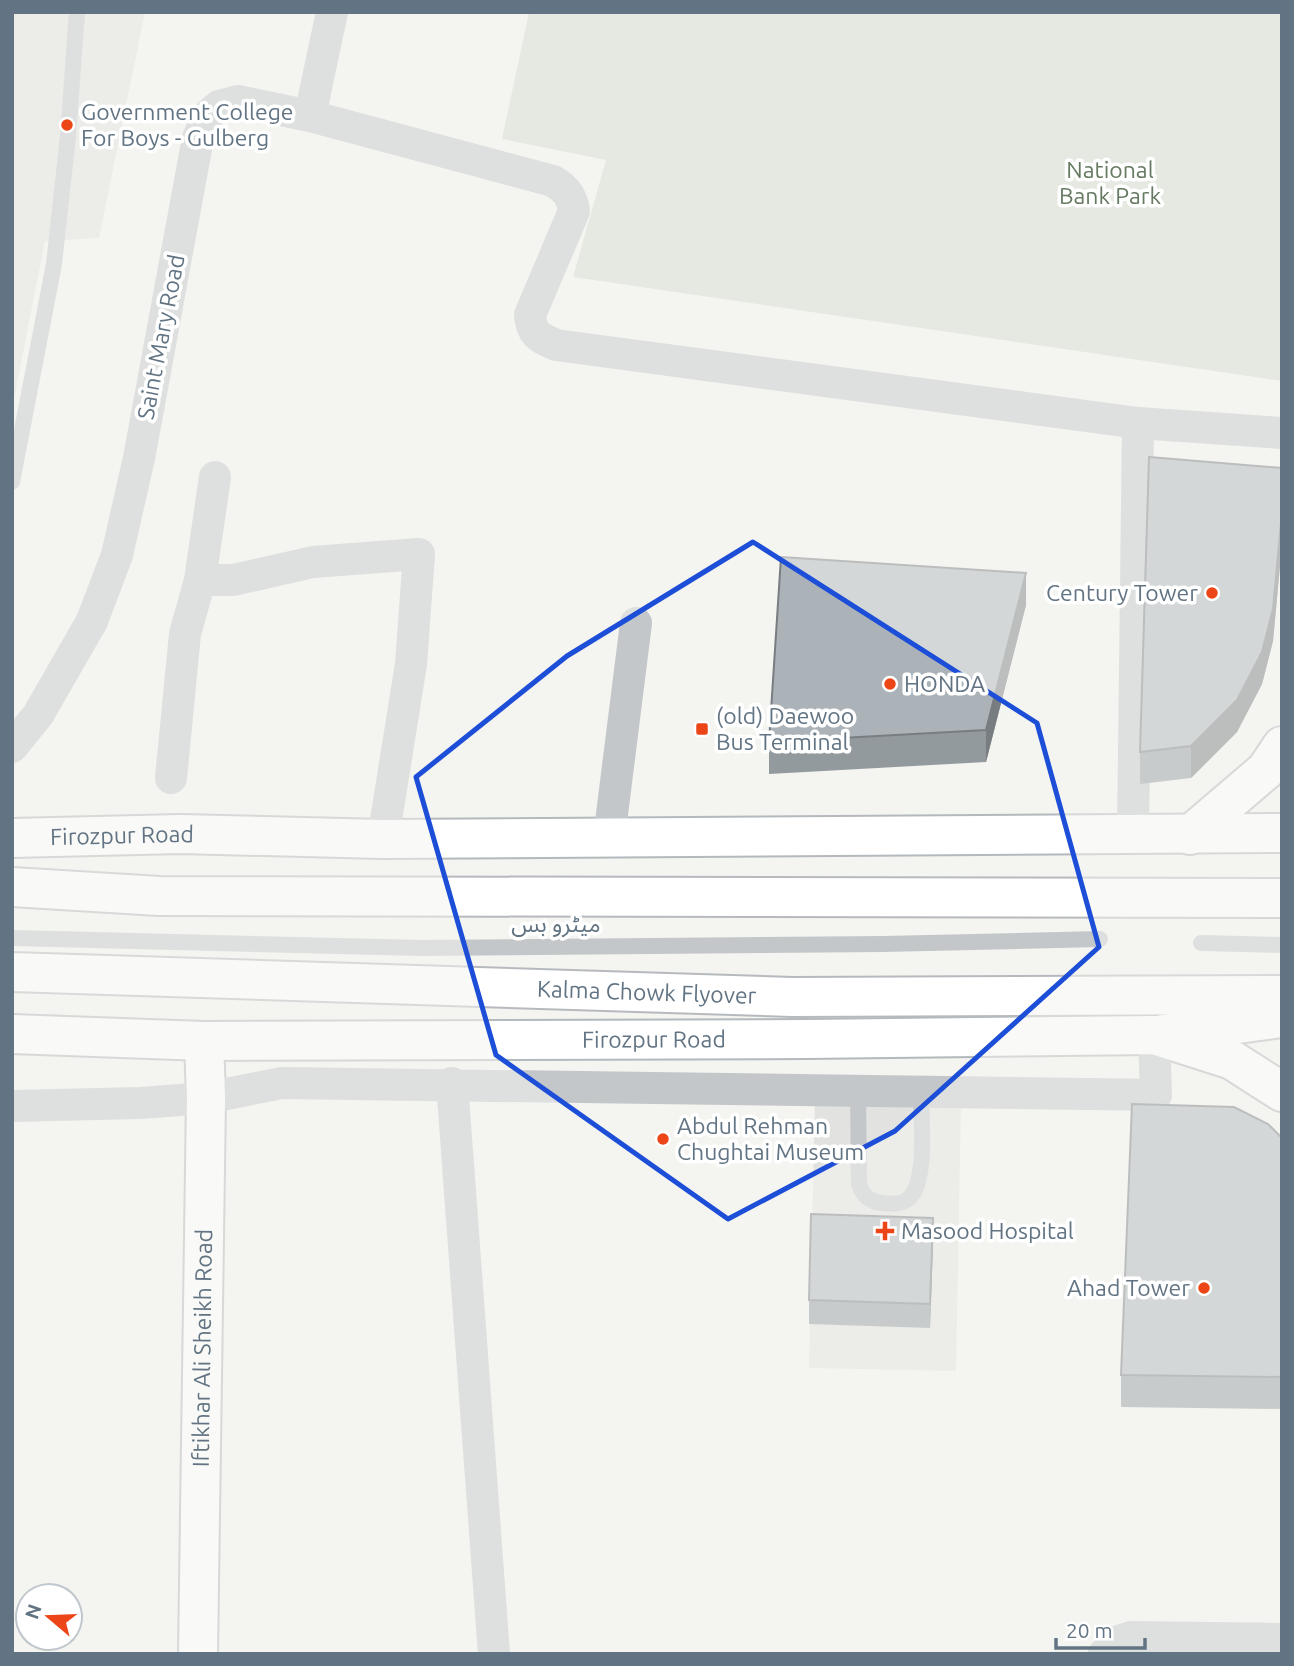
<svg xmlns="http://www.w3.org/2000/svg" width="1294" height="1666" font-family="Ubuntu,'Noto Sans Arabic',sans-serif">
<style>
.built{fill:#e2e3e1}
.green{fill:#d5dcd1}
.lines{fill:none;stroke-linecap:round;stroke-linejoin:round}
.secondary-casing{stroke:#b3b9bd;stroke-width:42}
.primary-casing{stroke:#b6babe;stroke-width:42}
.lane{stroke:#c4c7ca;stroke-width:16}
.street{stroke:#c4c7ca;stroke-width:32}
.secondary{stroke:#fff;stroke-width:38}
.primary{stroke:#fff;stroke-width:38}
.wall{fill:#939a9e}
.shaded-wall{fill:#787d81}
.building{fill:#abb3b8;stroke:#787d81;stroke-width:2}
.marked{fill:none;stroke:#1d4ed8;stroke-width:5;stroke-linejoin:round}
.poi-dot{fill:#ec4618;stroke:#fff;stroke-width:2.5}
.labels{text-anchor:middle;stroke-width:7;stroke-linejoin:round;paint-order:stroke}
.poi-label{font-size:23px;fill:#627483;stroke:#fff;text-anchor:start}
.park-label{font-size:23px;fill:#667961;stroke:#fff}
.street-label{font-size:23px;fill:#627483;stroke:#fff}
</style>
<rect width="100%" height="100%" fill="#f4f4f0"/>
<path class="built" d="M12 12H145L99 238 45 241 12 409Z
M815 1100 961 1102 956 1371 809 1368Z"/>
<path class="green" d="M529 12H1282V381L573 277 606 160 502 139Z"/>
<g class="lines">
<defs>
<g id="secondary">
<path d="M1190 835 1266 770 1282 746"/>
<path id="s1" d="M12 838 180 834 383 839 1282 833"/>
<path id="s2" d="M12 1034 204 1041 807 1039 1154 1035 1232 1060 1282 1092"/>
<path d="M1163 1034 1282 1018"/>
<path id="s3" d="M198 1654 206 1098 204 1041"/>
</g>
<g id="primary">
<path d="M12 887 159 896 1282 898"/>
<path id="s4" d="M12 972 792 997 1282 995"/>
</g>
</defs>
<use href="#secondary" class="secondary-casing"/>
<use href="#primary" class="primary-casing"/>
<path class="lane" d="M12 482 54 264 68 136 77 12
M12 938 421 948 883 944 1100 939
M1201 943 1282 945
M858 1090 859 1184C862 1195 870 1202 882 1203 892 1204 905 1205 912 1195 927 1174 921 1116 921 1091"/>
<path class="street" d="M310 116 332 12
M200 580 215 477
M12 747 38 715 92 621 117 555 139 458 198 138 207 116 219 106 238 101 310 116 553 181C566 189 572 196 574 211L530 315C532 335 538 337 556 345L1138 423 1282 433
M171 778 185 634 200 580H233L313 562 419 554 411 664 383 839
M1133 834 1138 423
M609 838 636 623
M452 1083 494 1654
M12 1106 141 1103 206 1098 282 1083 1156 1095 1154 1035
M1104 1654 1116 1642 1131 1637 1282 1639"/>
<use href="#secondary" class="secondary"/>
<use href="#primary" class="primary"/>
</g>
<path class="wall" d="M1282 468V544L1273 641 1262 684 1237 732 1191 778 1140 784V752Z
M1026 605 986 762 769 774V742Z
M1282 1138V1409L1121 1407V1375Z
M933 1242 930 1328 809 1324V1300Z"/>
<path class="shaded-wall" d="M1282 512V544L1273 641 1262 684 1237 732 1191 778V746Z
M1026 573V605L986 762V730Z
M933 1218V1242L930 1328V1304Z"/>
<path class="building" d="M1149 457 1282 468V512L1273 609 1262 652 1237 700 1191 746 1140 752Z
M781 557 1026 573 986 730 769 742Z
M1132 1104 1234 1107 1268 1124 1282 1138V1377L1121 1375Z
M811 1214 933 1218 930 1304 809 1300Z"/>
<path d="M0 0H1294V1666H0ZM753 542 1037 723 1099 947 895 1131 728 1219 496 1055 416 777 567 656Z" fill="#f4f4f0" fill-opacity=".55" fill-rule="evenodd"/>
<path class="marked" d="M753 542 1037 723 1099 947 895 1131 728 1219 496 1055 416 777 567 656Z"/>
<g class="poi-dot">
<circle cx="67" cy="125" r="7"/>
<circle cx="1212" cy="593" r="7"/>
<circle cx="890" cy="684" r="7"/>
<rect x="695" y="722" width="14" height="14" rx="3.5"/>
<circle cx="663" cy="1139" r="7"/>
<path d="M881.5 1220.5h7v7h7v7h-7v7h-7v-7h-7v-7h7z"/>
<circle cx="1204" cy="1288" r="7"/>
</g>
<g class="labels">
<g class="poi-label">
<text x="81" y="120">Government College<tspan x="81" dy="26">For Boys - Gulberg</tspan></text>
<text x="1198" y="601" text-anchor="end">Century Tower</text>
<text x="904" y="692">HONDA</text>
<text x="716" y="724">(old) Daewoo<tspan x="716" dy="26">Bus Terminal</tspan></text>
<text x="677" y="1134">Abdul Rehman<tspan x="677" dy="26">Chughtai Museum</tspan></text>
<text x="901" y="1239">Masood Hospital</text>
<text x="1190" y="1296" text-anchor="end">Ahad Tower</text>
</g>
<g class="park-label">
<text x="1110" y="178">National<tspan x="1110" dy="26">Bank Park</tspan></text>
</g>
<g class="street-label">
<text transform="translate(161 337) rotate(-79)" y="8">Saint Mary Road</text>
<text dy="8" stroke="none"><textPath href="#s1" startOffset="110">Firozpur Road</textPath></text>
<text x="556" y="932">میٹرو بس</text>
<text dy="8" stroke="none"><textPath href="#s4" startOffset="635">Kalma Chowk Flyover</textPath></text>
<text dy="8" stroke="none"><textPath href="#s2" startOffset="642">Firozpur Road</textPath></text>
<text dy="8" stroke="none"><textPath href="#s3" startOffset="306">Iftikhar Ali Sheikh Road</textPath></text>
</g>
</g>
<rect width="1294" height="1666" fill="none" stroke="#627483" stroke-width="28"/>
<g transform="translate(49 1617) rotate(289)"><circle r="33" fill="#ffffff" stroke="#c0c7cd" stroke-width="2"/>
<path d="M0-5L12 26L0 18L-12 26Z" fill="#ec4618"/>
<text y="-10" font-size="19" font-weight="bold" text-anchor="middle" fill="#627483">N</text>
</g>
<path d="M1056 1638v10h89v-10" fill="none" stroke="#627483" stroke-width="3.5"/>
<text x="1066" y="1638" font-size="21" fill="#627483" stroke="#ffffff" stroke-width="5" paint-order="stroke">20 m</text>
</svg>
